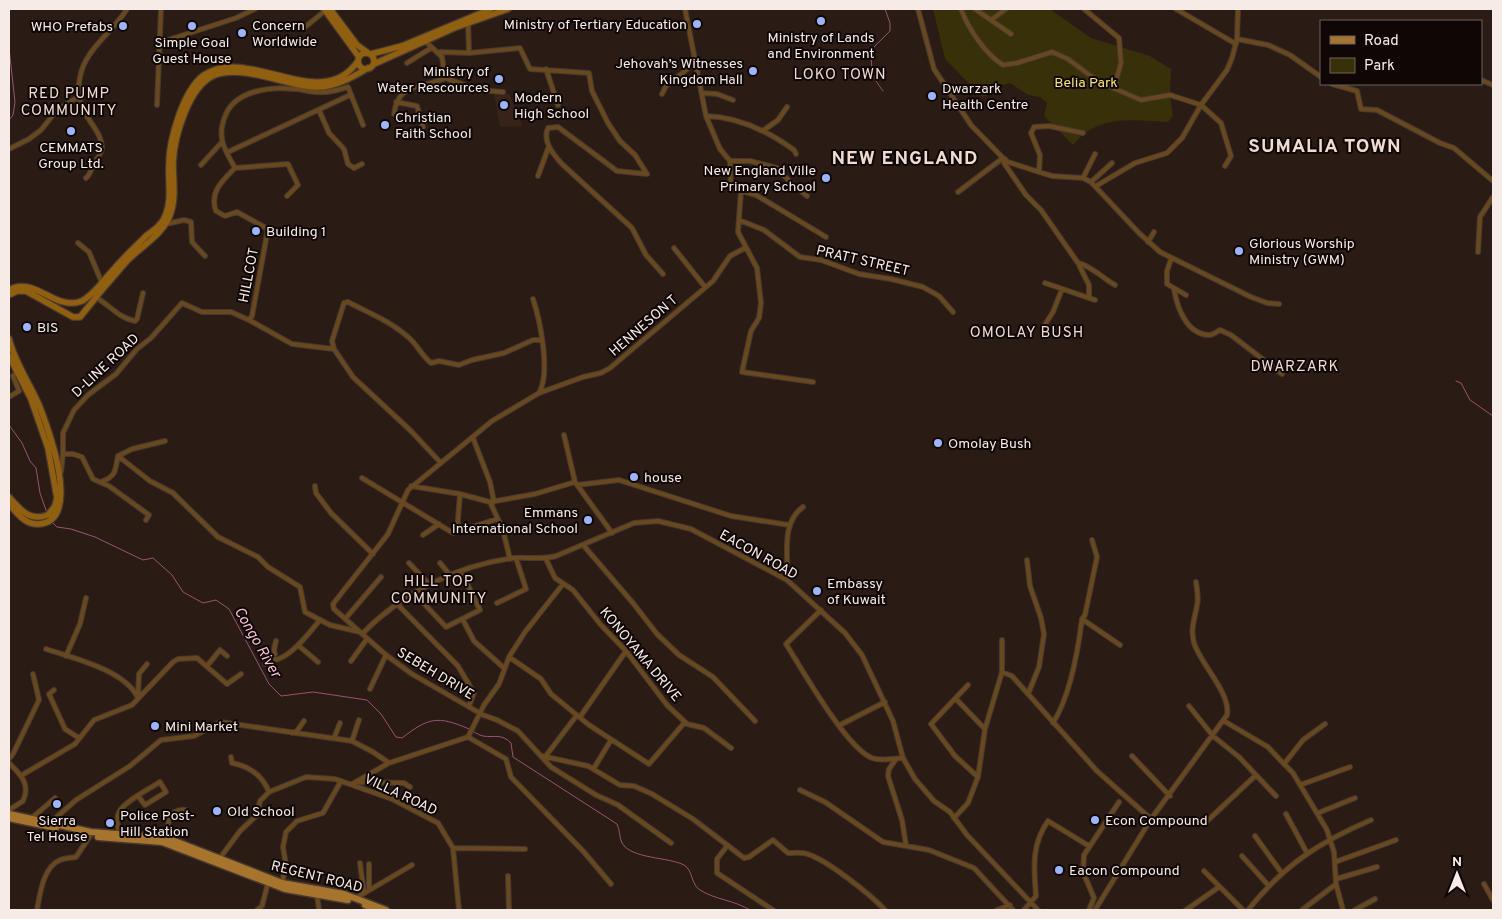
<svg xmlns="http://www.w3.org/2000/svg" width="1502" height="919" font-family="Overpass,sans-serif">
<style>
.built{fill:#372319}
.green{fill:#373009}
.lines{fill:none;stroke-linecap:round;stroke-linejoin:round}
.stream{stroke:#975474;stroke-width:1}
.minor-casing{stroke:#473831;stroke-width:6}
.secondary-casing{stroke:#473831;stroke-width:8}
.primary-casing{stroke:#473831;stroke-width:9}
.minor{stroke:#67481f;stroke-width:4}
.secondary{stroke:#905f10;stroke-width:5.5}
.primary{stroke:#a6742d;stroke-width:6}
.poi-dot{fill:#9db4fd;stroke:#0e0705;stroke-width:2}
.labels{text-anchor:middle;stroke-width:4;stroke-linejoin:round;paint-order:stroke}
.poi-label{font-size:14px;fill:#f6ebe6;stroke:#0e0705;text-anchor:start}
.park-label{font-size:14px;fill:#f8e47b;stroke:#0e0705}
.street-label{font-size:14px;fill:#f6ebe6;stroke:#0e0705}
.neighbourhood-label{font-size:15px;letter-spacing:1px;fill:#f0dbd1;stroke:#0e0705}
.water-label{font-size:15px;font-style:italic;fill:#fbbfd9;stroke:#0e0705}
.district-label{font-size:19px;font-weight:bold;letter-spacing:1px;fill:#f0dbd1;stroke:#0e0705}
</style>
<rect width="100%" height="100%" fill="#2a1b14"/>
<path class="built" d="M494 94H509L523 126 500 127Z"/>
<path class="green" d="M933 9H1050L1091 38 1150 56 1171 69 1170 95 1173 116 1168 122C1133 120 1098 114 1073 145L1044 116 1047 103 1040 97 1028 95 1010 83 994 87 991 94 982 97 945 59Z"/>
<g class="lines">
<path class="stream" d="M9 48 15 102 13 115 9 120
M883 91C870 74 872 70 871 50L890 31V23L885 9
M1456 381 1461 383 1470 400 1493 416
M9 425 22 443 30 461 36 468 40 493 47 513
M51 521 57 527 71 529 95 537 143 560 153 558 172 575 183 592 203 603 216 600 229 609 269 684 281 696 313 692 367 700 381 714 396 737 402 738C428 718 437 715 469 729 473 731 478 735 483 736 495 738 501 733 511 743L513 757 617 824C620 830 619 837 622 843 631 859 669 857 684 865 693 870 691 885 700 890 716 900 734 900 750 910"/>
<defs>
<path id="minor" d="M685 9 706 116 720 149 730 161 731 188 756 195 826 237
M918 9 934 69 971 125 1003 158 1008 162 1052 176 1083 178 1091 182 1139 233 1160 252 1251 297 1267 303 1279 304
M961 9C968 28 985 54 1003 65L1017 63 1052 52 1068 59 1099 82 1141 100 1170 95 1201 105 1221 123 1231 156 1225 166
M975 9 1011 34
M1084 9 1119 38 1121 63 1114 88
M1176 9 1236 44
M991 20 1006 9
M468 21 469 53
M304 28 326 10
M1237 39 1268 45 1290 55 1321 77
M425 41 442 57 445 78 479 90 503 92
M159 43 236 18 255 9
M440 52 469 53 520 48 530 69 589 73 592 91 608 123 620 141 635 155 647 174 617 171 558 127 548 128C542 141 553 154 562 164L632 228 646 255 663 274
M407 63 431 48
M546 69 558 105
M1481 80 1493 85
M1332 84 1357 91 1361 109 1377 110 1440 143 1454 148 1493 181
M348 87 363 125
M702 93 717 94 733 100
M662 94 666 86 695 63
M396 102 417 106 423 127
M157 105 161 9
M319 110 329 133 344 149 348 164 354 168 362 164
M394 114C398 82 421 89 445 78
M706 116C739 117 768 131 794 150L796 154
M764 130 778 120 787 107
M9 149 29 139 41 130 57 110 78 97
M228 152 350 95
M1005 159 1004 163 1026 195 1041 210 1078 263 1089 285V297
M730 161H750L777 168 791 183 807 196
M201 165 221 143
M235 168C224 149 216 136 226 114 236 91 270 86 294 89 302 89 309 92 317 92 328 93 338 90 348 87
M235 168 288 164 298 185 287 196
M1039 172 1040 155 1031 133 1034 127 1049 126 1083 133
M538 176 549 146
M86 178C90 175 91 170 93 165 96 159 101 156 102 148 102 125 72 115 80 77 85 49 113 32 127 9
M1083 178 1095 154
M1091 182 1112 163
M1096 186 1135 163 1167 153 1182 138 1201 105 1227 70 1232 58 1237 39 1238 9
M741 191 738 232 757 268 761 303 759 318 751 331 742 372 813 382
M958 192 1003 158
M739 220 764 230 800 257 821 260 859 274 891 279 923 287 939 296 953 312
M166 224 184 220 191 222 192 242 205 256
M1148 242 1154 232
M78 243 89 252 102 283
M674 248 705 287
M1478 252 1480 217 1493 197
M1171 259 1167 271V284L1186 295
M1078 263C1092 266 1102 278 1115 285
M1045 283 1095 300
M1174 289C1177 307 1186 334 1209 335 1214 335 1216 332 1220 330L1231 335 1282 374
M95 297C109 304 118 318 135 321L137 319 143 293
M533 299C540 320 551 373 539 393L492 421 408 490 388 534 333 604 334 609 386 655 412 674 483 715 497 720 518 731 551 767 596 795 618 805 671 843
M249 320 292 344 334 349
M1044 326 1053 312 1062 289
M539 393 583 377 601 373 610 368 713 281 730 256 745 248
M9 397 19 391 13 376 17 373
M564 435 575 482 612 533
M473 438 490 482 494 502
M63 454V433L74 410 88 395 116 374 137 349 151 338 182 303 202 312H231L249 320 252 316 268 229 237 212 225 216 216 211C209 192 223 180 235 168
M118 456 150 481 173 493 218 537 258 557 268 567 300 587 305 612 330 625 360 632
M118 456 132 449 165 441
M440 462 411 431 353 377 334 349 332 341 344 303 348 302C369 313 390 321 408 337 417 344 421 355 431 363L439 361 459 365 472 360 504 353 533 340H542
M61 472 63 454H73L82 457 93 479 109 486 149 515 146 520
M362 478 453 533 497 519
M101 482C117 476 115 470 118 456
M577 485 619 480 731 516 789 525
M315 486 316 493 331 513 373 554
M411 486 460 494 490 502 503 530 510 559
M490 502 535 494 575 482
M457 532 460 494
M423 535 439 524
M584 546 633 603 657 634 679 655 713 677 755 721
M546 559 555 578 573 590 601 625 626 651 667 705 687 724 704 728 731 748
M1027 560 1030 586 1041 618 1044 634 1039 667 1028 694
M409 563 430 585
M440 563 450 575
M787 580C789 555 780 524 803 507
M414 593 446 627 480 610 461 571
M497 603 526 589 516 558
M397 604 458 666 474 693 469 706
M821 610 786 644C802 669 846 748 872 758 881 761 894 759 903 758
M345 619 381 577
M1082 619 1120 645
M463 620 474 641 504 668
M362 634C402 593 457 565 514 558 528 557 542 560 556 556L634 523 658 521 691 529 787 580 845 633 862 655 893 721 903 758 915 779 934 801 950 812 967 835 1038 910
M299 646 318 662
M46 649C73 658 125 670 138 698
M263 650 270 659C285 665 311 631 319 621
M275 654 274 650 276 641
M66 656 80 624 86 598
M509 657 541 679 551 694 589 725 649 764 685 722
M351 661 367 639
M265 664 268 651
M207 666 220 650 227 656
M1002 672 1012 676 1097 771 1151 819
M968 685 931 724 955 756 978 777
M370 689 386 655
M54 690 49 694 65 729 79 738
M138 696 139 674 147 664
M956 699 985 729
M1189 706 1213 736 1239 757 1276 796
M580 717 626 651
M1224 721 1268 747 1284 764
M1053 723C1070 696 1078 651 1082 619L1085 615 1097 557 1092 540
M1325 724 1303 740 1284 764 1293 773 1327 830 1334 852 1336 884 1343 910
M840 725 885 702
M292 733 297 731 304 721
M468 737 506 759 511 777 583 851 611 884
M334 738 340 723
M352 741 359 720
M542 756 588 766 620 785 634 786 652 794 693 819 744 858 749 857 773 840 788 853C794 853 801 852 807 854 826 859 871 895 885 910
M1132 756 1170 796
M231 757 232 763C249 766 262 775 269 792
M545 757 577 715
M9 759 13 754 39 700 33 674
M896 759 889 769 888 776 902 820 906 845
M9 763C20 774 31 784 23 801L9 810
M594 768 611 740
M22 775 75 744 94 720 132 705 173 662 178 659 197 658 227 684 241 674
M357 782 404 783 410 787
M352 784 389 763 468 737 484 705 499 684 509 657 525 632 563 584
M1300 785 1350 767
M800 790 825 802 883 842 929 850 974 868 1013 910
M1318 813 1355 798
M1286 814 1307 853
M33 817 55 798
M954 818 968 803 978 777 985 729 1002 672V640
M51 822 76 800 130 766 161 740 194 736 220 722 352 741 373 752 389 763
M1205 823 1255 776
M119 836C119 829 115 819 119 812 125 801 149 789 160 782L166 792 145 805 138 796
M1255 836 1281 872
M167 838C167 825 168 808 186 810
M727 846 717 859V873L773 910
M453 848 525 849
M1242 856 1268 885
M220 858 240 831 257 815 260 801 269 792 306 777 335 779 392 799 438 823 453 848 459 910
M1335 862 1396 840
M360 863 364 893
M369 864V890
M1204 871 1243 910
M508 876 509 910
M1336 879 1377 867
M282 883 286 865 283 847 286 832 297 821 323 813 341 781
M1484 884 1493 900
M317 894 319 910
M356 898 412 865
M37 910C40 894 43 867 60 860 65 858 71 858 76 857L90 836
M257 910 262 906 268 883
M997 910 1010 905
M1024 910 1036 896C1034 868 1031 845 1048 821L1089 846
M1089 910 1094 898 1083 872 1084 855 1119 802
M1095 910 1151 819 1227 715C1231 693 1201 665 1194 643 1190 628 1195 619 1197 605 1199 598 1197 590 1196 582
M1186 910 1219 887
M1248 910C1283 866 1319 842 1371 820
M1302 910 1336 884
M1355 910 1375 899"/>
<path id="secondary" d="M324 9 359 57
M330 9 357 45 368 53
M358 61a8 8 0 1 1 16 0a8 8 0 1 1-16 0Z
M371 54 402 46 491 9
M374 64 454 28 508 9
M9 290C34 275 55 312 82 301 95 294 104 279 114 269 124 257 135 247 146 236 154 230 163 224 166 214 172 199 168 181 169 165 169 140 183 90 204 75 250 45 321 115 358 61
M9 295 17 291H26L73 317H80C95 298 110 280 126 262 141 246 165 234 171 212 176 197 173 179 173 163 174 137 189 85 215 75 243 64 286 86 315 87 334 88 353 77 368 68
M9 339C15 363 29 382 39 405 48 428 83 521 39 524 25 525 17 513 9 504
M9 356 31 399 48 448 57 498 55 506 48 515C29 522 21 510 9 497"/>
<path id="primary" d="M9 814 91 832 167 838 282 883 344 894 386 910
M9 818 56 828
M98 837 162 842 285 889 348 900
M365 905 376 910"/>
</defs>
<use href="#minor" class="minor-casing"/>
<use href="#secondary" class="secondary-casing"/>
<use href="#primary" class="primary-casing"/>
<use href="#minor" class="minor"/>
<use href="#secondary" class="secondary"/>
<use href="#primary" class="primary"/>
</g>
<g class="poi-dot">
<circle cx="821" cy="21" r="5"/>
<circle cx="697" cy="24" r="5"/>
<circle cx="123" cy="26" r="5"/>
<circle cx="192" cy="26" r="5"/>
<circle cx="242" cy="33" r="5"/>
<circle cx="753" cy="71" r="5"/>
<circle cx="499" cy="79" r="5"/>
<circle cx="932" cy="96" r="5"/>
<circle cx="504" cy="105" r="5"/>
<circle cx="385" cy="125" r="5"/>
<circle cx="71" cy="131" r="5"/>
<circle cx="826" cy="178" r="5"/>
<circle cx="256" cy="231" r="5"/>
<circle cx="1239" cy="251" r="5"/>
<circle cx="27" cy="327" r="5"/>
<circle cx="938" cy="443" r="5"/>
<circle cx="634" cy="477" r="5"/>
<circle cx="588" cy="520" r="5"/>
<circle cx="817" cy="591" r="5"/>
<circle cx="155" cy="726" r="5"/>
<circle cx="57" cy="804" r="5"/>
<circle cx="217" cy="811" r="5"/>
<circle cx="1095" cy="820" r="5"/>
<circle cx="110" cy="823" r="5"/>
<circle cx="1059" cy="870" r="5"/>
</g>
<g class="labels">
<g class="poi-label">
<text x="687" y="29" text-anchor="end">Ministry of Tertiary Education</text>
<text x="252" y="30">Concern<tspan x="252" dy="16">Worldwide</tspan></text>
<text x="113" y="31" text-anchor="end">WHO Prefabs</text>
<text x="821" y="42" text-anchor="middle">Ministry of Lands<tspan x="821" dy="16">and Environment</tspan></text>
<text x="192" y="47" text-anchor="middle">Simple Goal<tspan x="192" dy="16">Guest House</tspan></text>
<text x="743" y="68" text-anchor="end">Jehovah’s Witnesses<tspan x="743" dy="16">Kingdom Hall</tspan></text>
<text x="489" y="76" text-anchor="end">Ministry of<tspan x="489" dy="16">Water Rescources</tspan></text>
<text x="942" y="93">Dwarzark<tspan x="942" dy="16">Health Centre</tspan></text>
<text x="514" y="102">Modern<tspan x="514" dy="16">High School</tspan></text>
<text x="395" y="122">Christian<tspan x="395" dy="16">Faith School</tspan></text>
<text x="71" y="152" text-anchor="middle">CEMMATS<tspan x="71" dy="16">Group Ltd.</tspan></text>
<text x="816" y="175" text-anchor="end">New England Ville<tspan x="816" dy="16">Primary School</tspan></text>
<text x="266" y="236">Building 1</text>
<text x="1249" y="248">Glorious Worship<tspan x="1249" dy="16">Ministry (GWM)</tspan></text>
<text x="37" y="332">BIS</text>
<text x="948" y="448">Omolay Bush</text>
<text x="644" y="482">house</text>
<text x="578" y="517" text-anchor="end">Emmans<tspan x="578" dy="16">International School</tspan></text>
<text x="827" y="588">Embassy<tspan x="827" dy="16">of Kuwait</tspan></text>
<text x="165" y="731">Mini Market</text>
<text x="227" y="816">Old School</text>
<text x="120" y="820">Police Post-<tspan x="120" dy="16">Hill Station</tspan></text>
<text x="57" y="825" text-anchor="middle">Sierra<tspan x="57" dy="16">Tel House</tspan></text>
<text x="1105" y="825">Econ Compound</text>
<text x="1069" y="875">Eacon Compound</text>
</g>
<g class="park-label">
<text x="1086" y="87">Belia Park</text>
</g>
<g class="street-label">
<text transform="translate(863 260) rotate(13)" y="5">PRATT STREET</text>
<text transform="translate(248 275) rotate(-79)" y="5">HILLCOT</text>
<text transform="translate(643 325) rotate(-41)" y="5">HENNESON T</text>
<text transform="translate(105 365) rotate(-43)" y="5">D-LINE ROAD</text>
<text transform="translate(759 554) rotate(29)" y="5">EACON ROAD</text>
<text transform="translate(641 654) rotate(50)" y="5">KONOYAMA DRIVE</text>
<text transform="translate(436 673) rotate(31)" y="5">SEBEH DRIVE</text>
<text transform="translate(401 794) rotate(25)" y="5">VILLA ROAD</text>
<text transform="translate(317 876) rotate(14)" y="5">REGENT ROAD</text>
</g>
<g class="neighbourhood-label">
<text x="840" y="79">LOKO TOWN</text>
<text x="69" y="98">RED PUMP<tspan x="69" dy="17">COMMUNITY</tspan></text>
<text x="1027" y="337">OMOLAY BUSH</text>
<text x="1295" y="371">DWARZARK</text>
<text x="439" y="586">HILL TOP<tspan x="439" dy="17">COMMUNITY</tspan></text>
</g>
<g class="water-label">
<text transform="translate(258 642) rotate(60)" y="5">Congo River</text>
</g>
<g class="district-label">
<text x="1325" y="152">SUMALIA TOWN</text>
<text x="905" y="164">NEW ENGLAND</text>
</g>
</g>
<rect width="1502" height="919" fill="none" stroke="#f6ebe6" stroke-width="20"/>
<rect x="1320" y="20" width="162" height="65" fill="#0e0705" stroke="#6b625f"/>
<rect x="1330" y="36" width="25" height="8" fill="#a6742d" stroke="#6b625f"/>
<text x="1364" y="45" font-size="15" fill="#f6ebe6">Road</text>
<rect x="1330" y="58" width="25" height="15" fill="#373009" stroke="#6b625f"/>
<text x="1364" y="70" font-size="15" fill="#f6ebe6">Park</text>
<g transform="translate(1457 874)" stroke="#0e0705" stroke-width="4" paint-order="stroke">
<path d="M0-4L9 19L0 12L-9 19Z" fill="#f6ebe6"/>
<text y="-8" font-size="14" font-weight="bold" text-anchor="middle" fill="#f6ebe6">N</text>
</g>
</svg>
